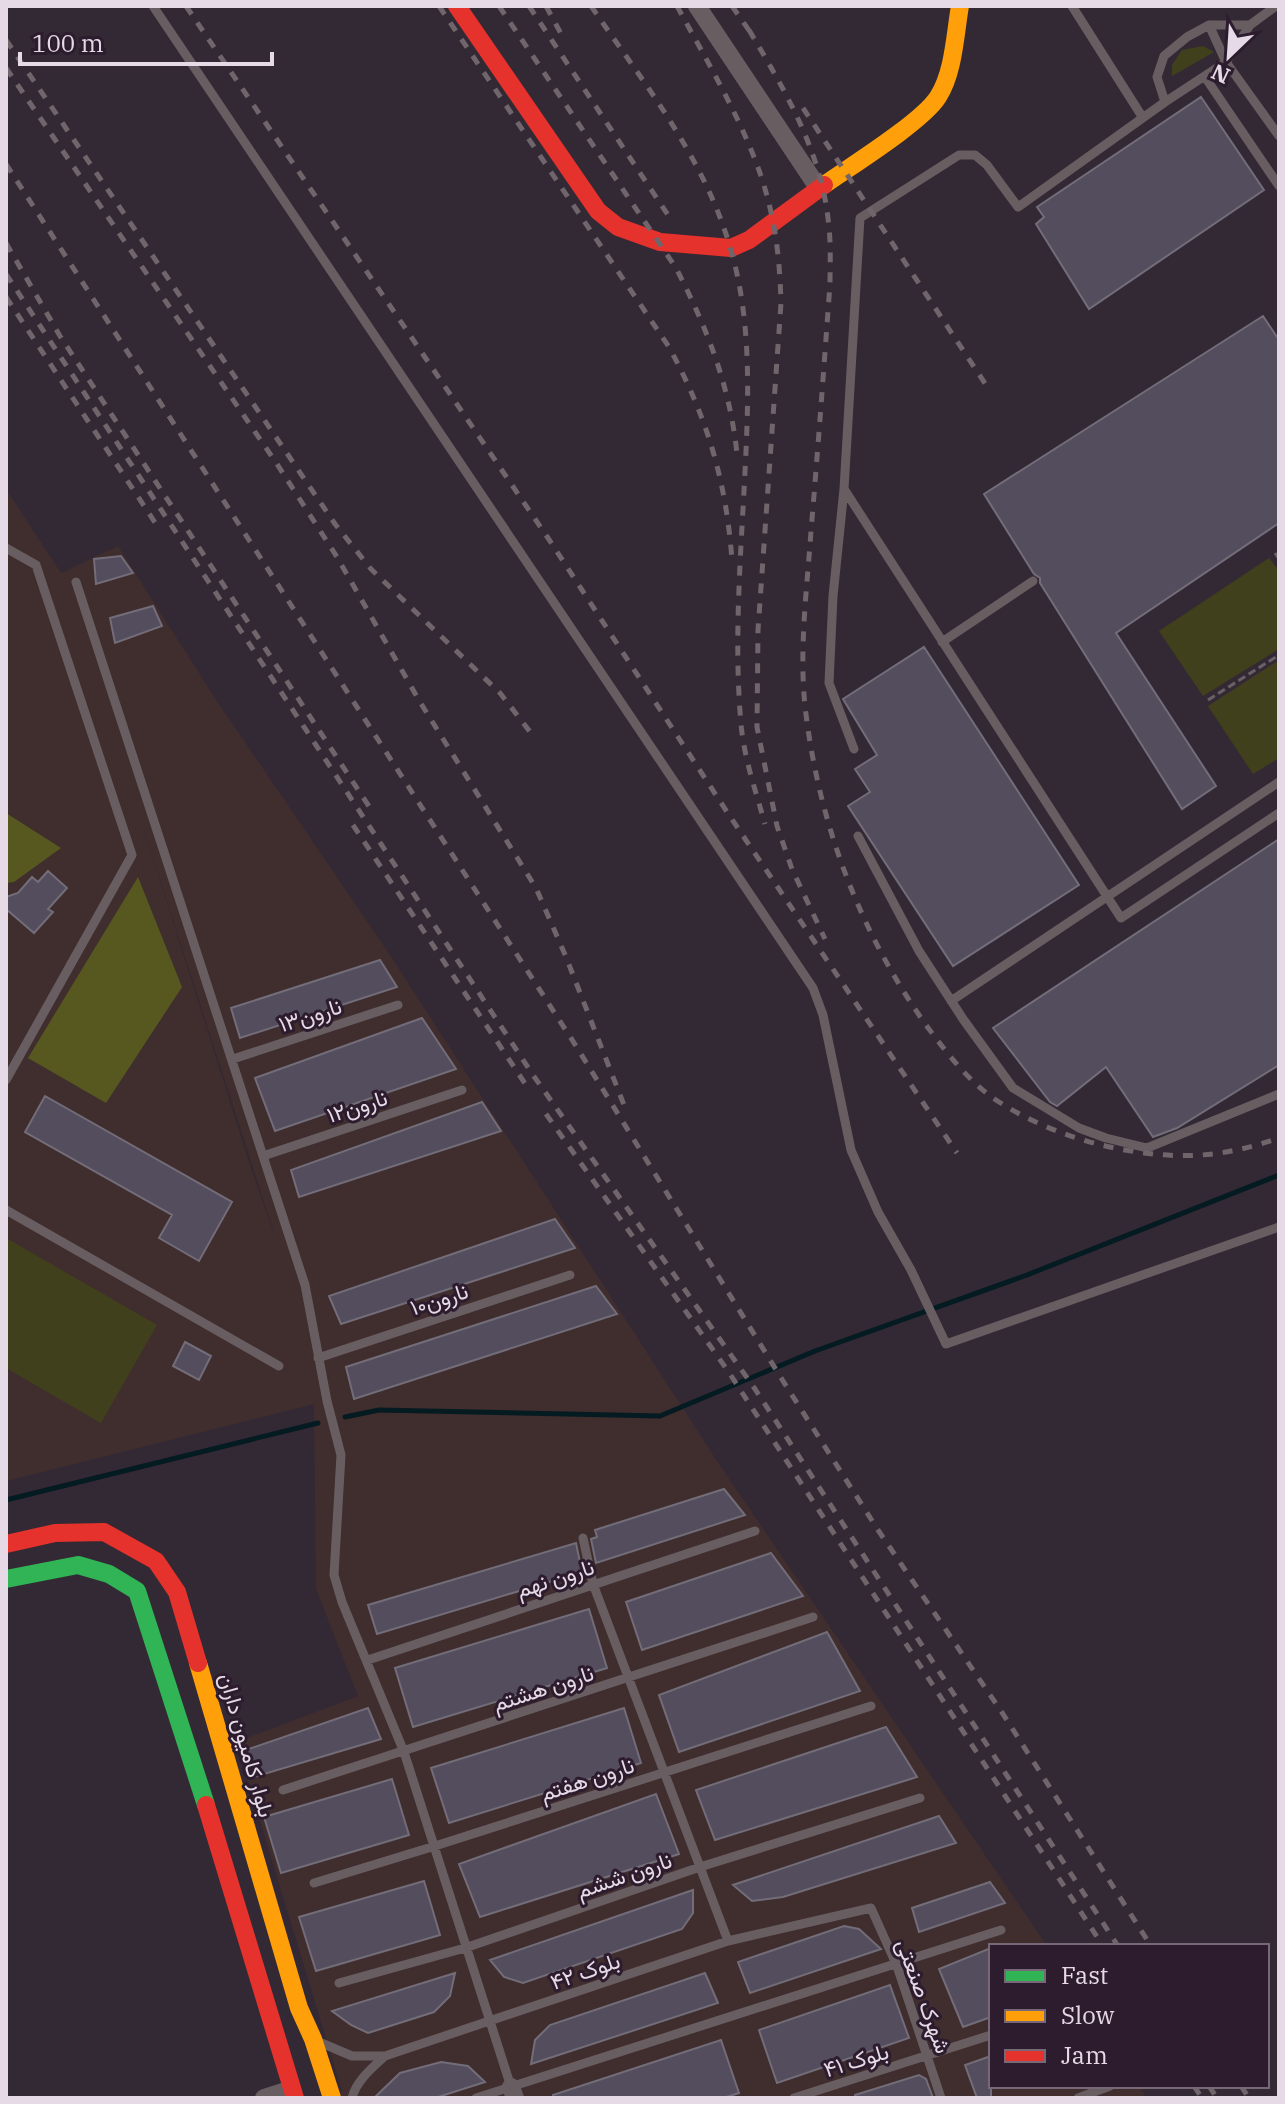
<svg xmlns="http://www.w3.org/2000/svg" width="1285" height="2104" font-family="'IBM Plex Serif',Vazirmatn,serif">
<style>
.commercial{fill:#402d2e;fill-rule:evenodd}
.green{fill:#40411c}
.forest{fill:#56581f}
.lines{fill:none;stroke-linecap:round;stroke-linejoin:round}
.stream{stroke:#051b22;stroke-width:5}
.building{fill:#534d5d;stroke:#726d78;stroke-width:2}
.path{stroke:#696166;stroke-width:3;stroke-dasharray:8 4;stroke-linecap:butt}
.lane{stroke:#685e62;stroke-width:9}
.street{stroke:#685e62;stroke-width:18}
.fast{stroke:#30b455;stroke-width:18}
.slow{stroke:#ff9f0a;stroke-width:18}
.jam{stroke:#e5322d;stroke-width:18}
.rail{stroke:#6f656b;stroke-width:5;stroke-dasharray:10 10;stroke-linecap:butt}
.labels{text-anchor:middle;stroke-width:6;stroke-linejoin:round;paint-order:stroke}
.street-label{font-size:22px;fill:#e6dae6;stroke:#2d1c2e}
</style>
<rect width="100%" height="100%" fill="#332934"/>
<path class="commercial" d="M6 489 61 573 118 546 215 698 390 955 717 1461 1047 1946H991V2086H1139L1147 2098H322L342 2091 236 1742 358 1696 316 1589 314 1404 6 1481ZM135 802 277 1242 251 1168Z"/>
<path class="green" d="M1203 46 1214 52 1172 76V65L1182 50Z
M1269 558 1279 571V649L1203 696 1159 631Z
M1279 660V758L1253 774 1208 706Z
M6 1238 157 1325 101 1423 6 1368Z"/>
<path class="forest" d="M6 813 61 848 14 882 6 883Z
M138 877 182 987 106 1103 28 1058Z"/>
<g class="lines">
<path class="stream" d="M345 1417 379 1410 660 1416 815 1351 1027 1275 1279 1175
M6 1500 318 1423"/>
</g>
<path class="building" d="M1201 97 1264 190 1089 309 1036 224 1044 217 1037 207Z
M1263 316 1279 340V523L1116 633 1216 786 1182 809 1040 583V578L1034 574 984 494Z
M121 556 133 573 96 584 94 559Z
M153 606 162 626 115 643 110 618Z
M924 647 1079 885 953 966 848 806 870 792 855 769 877 755 843 699Z
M1279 839V1065L1177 1128 1153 1137 1106 1067 1057 1106 1050 1102 993 1028Z
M48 871 67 888 48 909 53 912 34 933 6 909V897L18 893 32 877 38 882Z
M380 960 397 987 240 1038 231 1008Z
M422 1018 456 1069 275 1131 255 1078Z
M45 1096 232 1202 199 1261 159 1238 172 1215 25 1132Z
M482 1102 501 1131 299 1197 291 1170Z
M555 1219 575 1248 341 1324 329 1296Z
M596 1286 617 1314 354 1399 346 1367Z
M185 1342 211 1356 199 1380 173 1366Z
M724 1489 745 1515 596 1563 591 1539 597 1537 595 1530Z
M576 1543 582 1572 377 1634 368 1605Z
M771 1553 803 1596 642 1650 626 1602Z
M589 1609 607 1668 413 1727 395 1668Z
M827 1632 860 1691 679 1752 659 1695Z
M368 1708 381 1739 254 1777 243 1751Z
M624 1708 641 1763 449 1823 431 1768Z
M886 1727 917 1777 715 1840 696 1790Z
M392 1779 409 1835 281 1873 264 1817Z
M656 1794 679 1854 480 1917 459 1864Z
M939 1816 956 1843 783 1897 752 1901 733 1885Z
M424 1881 440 1935 316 1971 299 1917Z
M990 1882 1005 1903 919 1932 912 1908Z
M693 1890V1913L682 1929 523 1983 504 1977 490 1960Z
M844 1926 859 1929 881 1949 750 1993 738 1962Z
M991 1948V2017L963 2027 939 1969Z
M455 1973 450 1996 434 2012 368 2033 351 2025 332 2011Z
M705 1973 718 2003 531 2064 535 2040 550 2025Z
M890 1985 909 2038 777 2083 759 2030Z
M721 2040 739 2093 723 2098H553V2095Z
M991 2056V2098H977L965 2065Z
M441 2062 468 2066 485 2082 435 2098H374L400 2073Z
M919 2075 926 2079 933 2098H855V2095Z"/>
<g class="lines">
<path class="path" d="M1275 553 1279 559
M1208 700 1279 655"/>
<path class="lane" d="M153 6 813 988 823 1015 851 1150 878 1212 911 1270 946 1344 1279 1227
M1072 6 1143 118
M1276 6 1250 25H1209L1187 37 1164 56 1157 77 1165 102 1018 207 987 165 975 155H959L860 218 844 489 1121 918 1279 813
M1209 25 1226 62 1279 136
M1205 77 1279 186
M1165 102 1226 62 1250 25
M844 489 833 596 829 683 854 749
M6 548 36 565 132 855 6 1080
M76 582 305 1285 327 1401 341 1455 334 1575 342 1602 404 1752 511 2087
M942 642 1033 581
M858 836 919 951 963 1019 1013 1088 1079 1128 1106 1138 1147 1148 1279 1094
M951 1001 1279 782
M233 1059 398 1005
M263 1156 462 1090
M6 1210 279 1366
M318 1358 570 1275
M583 1538 593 1584 728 1941
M368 1660 755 1531
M283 1790 813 1617
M314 1883 435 1846 871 1706
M339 1983 465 1948 700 1867 920 1798
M319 2042 352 2056H385L728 1941 871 1908 897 1966 941 2098
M352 2098C356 2081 372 2068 385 2056
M476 2098 1001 1930
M794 2098 991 2035
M1078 2098 1110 2086"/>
<path class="street" d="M697 6 819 189
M511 2087 515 2098
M264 2098 292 2089"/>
<path class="fast" d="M6 1579 78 1565 109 1574 137 1591 206 1805"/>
<path class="slow" d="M824 185C851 166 922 122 938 97 954 72 955 34 960 6
M198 1663 299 2008 313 2039 332 2098"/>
<path class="jam" d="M457 6 598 211 618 227 660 242 731 248 749 240 824 185
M6 1544 55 1533 104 1532 156 1561 177 1592 198 1663
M206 1805 295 2098"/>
<path class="rail" d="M186 6 548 538 729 815 957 1153
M439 6 669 347C707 417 726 480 732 560
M499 6 676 268C707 328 730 386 737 454
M529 6 670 218
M546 6 565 41
M591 6C643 82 704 157 730 247 750 313 749 383 746 451 742 542 733 634 741 724 744 758 756 792 765 824
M677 6C708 63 753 138 768 200 777 233 780 268 781 303L758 630 757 727 777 826 792 869 825 939
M732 6 755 39
M749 30C786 92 823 154 829 228 831 247 830 265 830 284 824 366 818 449 811 531 807 589 799 648 805 706 818 821 859 931 926 1025 946 1052 968 1081 996 1100 1034 1125 1080 1142 1125 1150 1182 1160 1224 1157 1279 1138
M6 40 335 524 371 569 500 693 531 733
M6 68 277 464 337 557 420 702 536 888 566 957 624 1105
M803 108 988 388
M6 164 576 1046 783 1381 878 1530 1003 1714 1151 1946
M6 243 60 336 374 814
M6 274 533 1075 755 1389 1118 1946
M6 297 158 527
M353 825 530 1091
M546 1114 728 1371 1103 1946
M1194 2086 1202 2098
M1209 2086 1217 2098
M1241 2086 1249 2098"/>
</g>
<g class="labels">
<g class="street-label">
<text transform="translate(310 1015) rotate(-18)" y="8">نارون۱۳</text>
<text transform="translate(357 1106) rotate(-18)" y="8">نارون۱۲</text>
<text transform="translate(439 1299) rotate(-18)" y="8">نارون۱۰</text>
<text transform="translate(555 1578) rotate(-18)" y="8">نارون نهم</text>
<text transform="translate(543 1688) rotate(-18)" y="8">نارون هشتم</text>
<text transform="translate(247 1745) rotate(74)" y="8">بلوار کامیون داران</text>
<text transform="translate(587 1779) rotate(-18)" y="8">نارون هفتم</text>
<text transform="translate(624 1875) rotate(-19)" y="8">نارون ششم</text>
<text transform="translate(585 1971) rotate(-19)" y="8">بلوک ۴۲</text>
<text transform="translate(924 1996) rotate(70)" y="8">شهرک صنعتی</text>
<text transform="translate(856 2060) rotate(-17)" y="8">بلوک ۴۱</text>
</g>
</g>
<rect width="1285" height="2104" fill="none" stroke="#e6dae6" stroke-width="16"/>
<rect x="989" y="1944" width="280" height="144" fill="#2d1c2e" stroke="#776878" stroke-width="2"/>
<rect x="1005" y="1970" width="40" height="12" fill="#30b455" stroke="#776878" stroke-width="2"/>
<text x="1061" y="1984" font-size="24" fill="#e6dae6">Fast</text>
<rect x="1005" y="2010" width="40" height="12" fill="#ff9f0a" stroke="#776878" stroke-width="2"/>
<text x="1061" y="2024" font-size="24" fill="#e6dae6">Slow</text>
<rect x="1005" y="2050" width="40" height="12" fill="#e5322d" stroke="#776878" stroke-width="2"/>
<text x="1061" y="2064" font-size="24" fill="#e6dae6">Jam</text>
<g transform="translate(1229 56) rotate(205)" stroke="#2d1c2e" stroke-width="6" paint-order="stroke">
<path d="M0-6L14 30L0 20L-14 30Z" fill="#e6dae6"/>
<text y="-12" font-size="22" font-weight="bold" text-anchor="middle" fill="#e6dae6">N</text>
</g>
<path d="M20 52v12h252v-12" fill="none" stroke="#e6dae6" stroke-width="4"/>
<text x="32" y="52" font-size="24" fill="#e6dae6" stroke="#2d1c2e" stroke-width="6" paint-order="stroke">100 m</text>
</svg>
